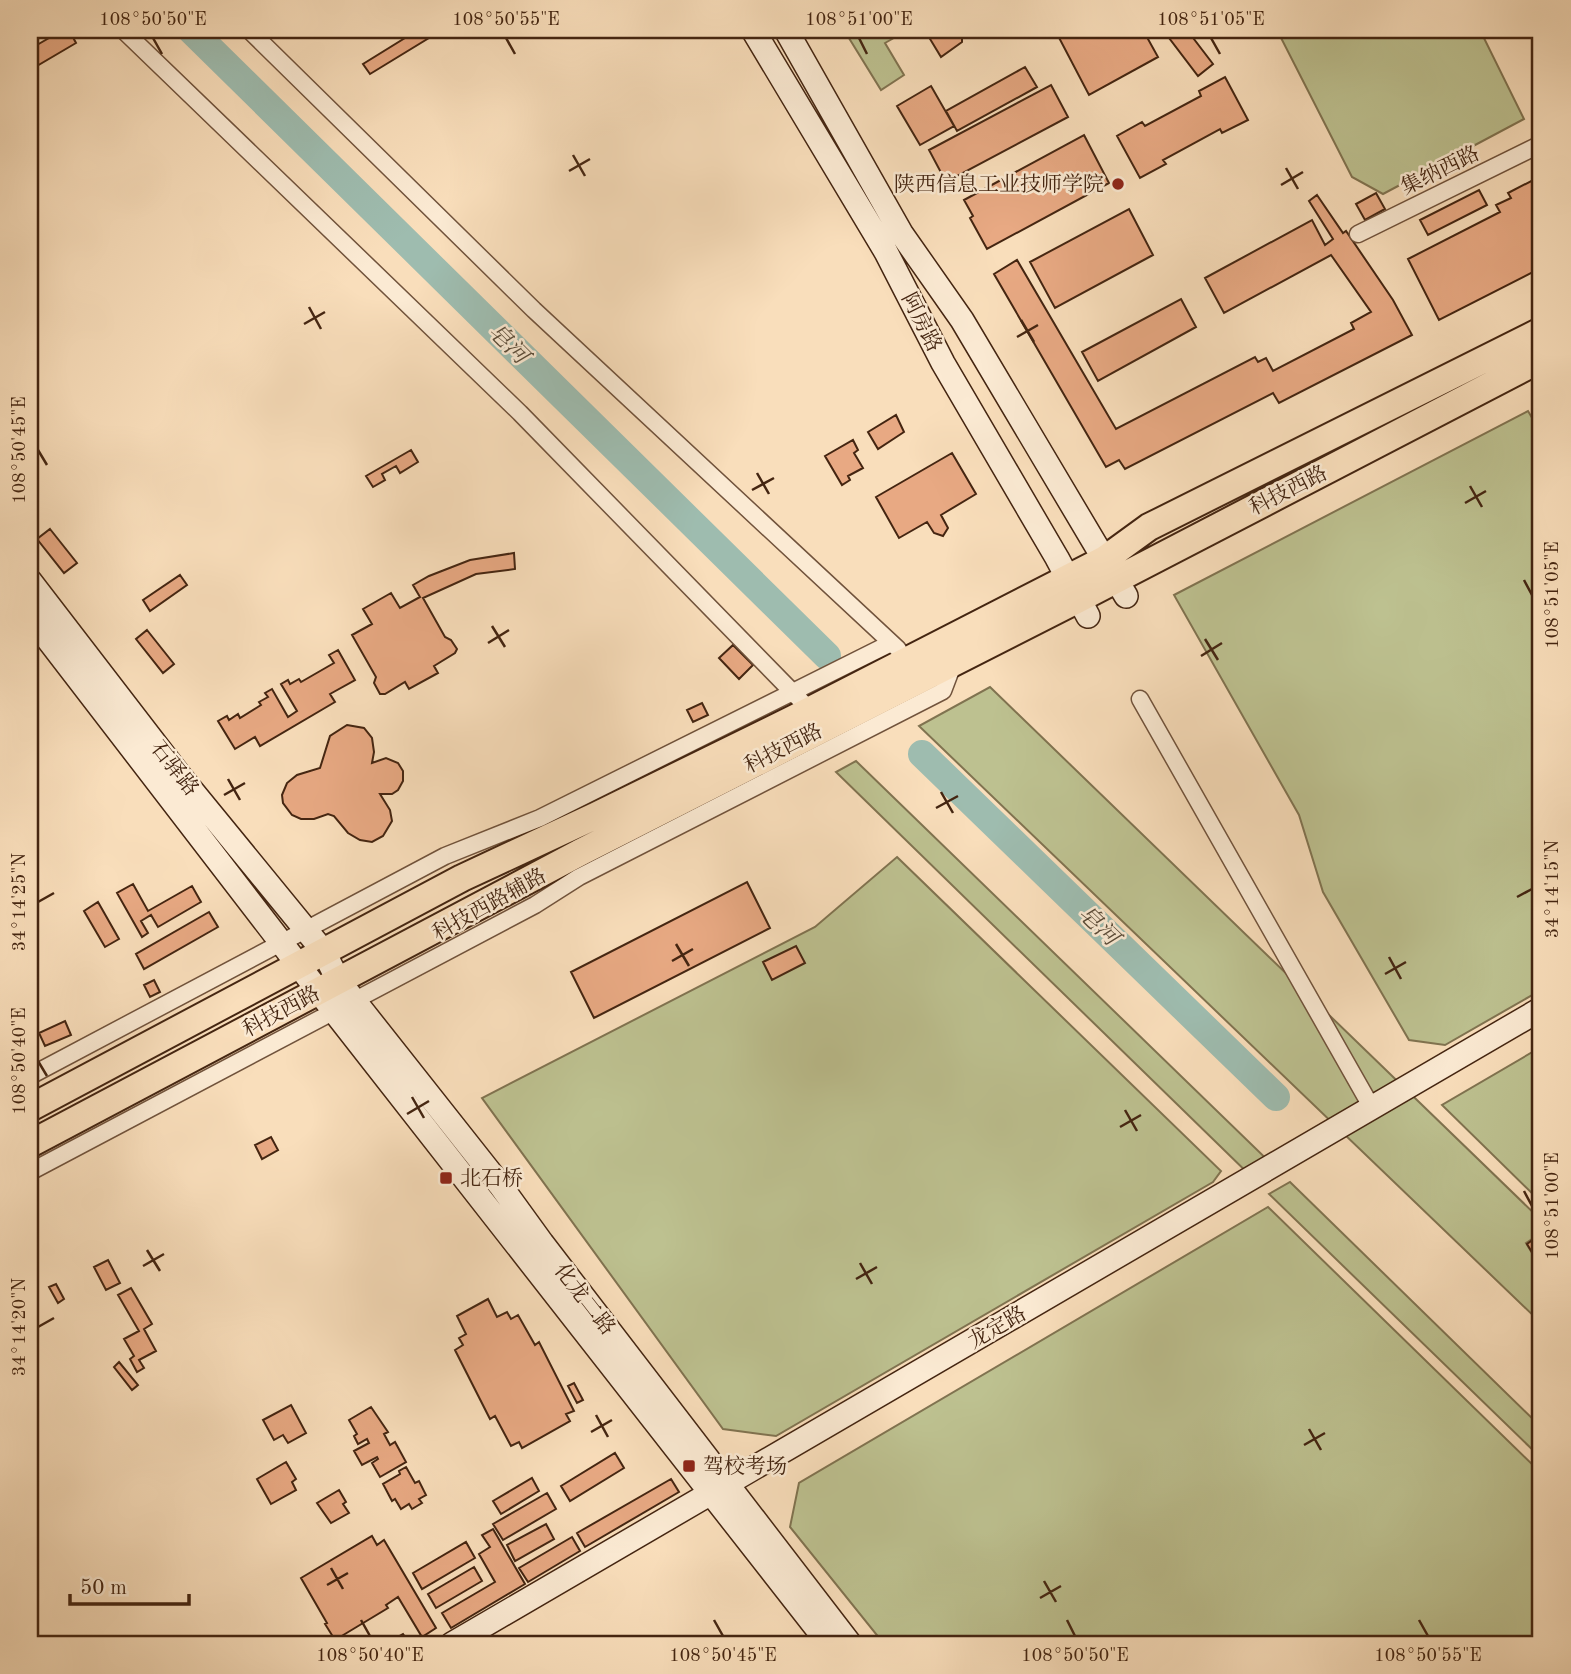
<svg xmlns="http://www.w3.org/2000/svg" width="1571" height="1674" font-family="'Old Standard TT','Noto Serif SC',serif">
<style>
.green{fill:#bdc190;stroke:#807350;stroke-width:2}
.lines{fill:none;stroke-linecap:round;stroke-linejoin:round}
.river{stroke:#9ebcaf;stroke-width:28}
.building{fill:#e8a983;stroke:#442511;stroke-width:2}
.street-casing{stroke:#71533c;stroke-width:19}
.secondary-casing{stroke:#442511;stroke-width:26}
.primary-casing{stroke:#442511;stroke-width:30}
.street{stroke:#fbead3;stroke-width:16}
.secondary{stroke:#fbead3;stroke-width:23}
.primary{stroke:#f9debb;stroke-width:26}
.ticks{fill:none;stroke:#442511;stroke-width:2.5}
.poi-dot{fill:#8f2418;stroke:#fbead3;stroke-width:2.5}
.labels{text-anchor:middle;stroke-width:5;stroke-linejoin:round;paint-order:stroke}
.street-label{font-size:21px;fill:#442511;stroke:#fbead3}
.poi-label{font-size:21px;fill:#442511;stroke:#fbead3;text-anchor:start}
.water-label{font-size:23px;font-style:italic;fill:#5a4b38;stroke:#fbead3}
.neatline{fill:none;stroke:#442511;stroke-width:2.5}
.ticks-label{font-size:18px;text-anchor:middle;fill:#442511}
</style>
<rect width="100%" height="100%" fill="#f9debb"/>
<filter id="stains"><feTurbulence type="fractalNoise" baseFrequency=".00286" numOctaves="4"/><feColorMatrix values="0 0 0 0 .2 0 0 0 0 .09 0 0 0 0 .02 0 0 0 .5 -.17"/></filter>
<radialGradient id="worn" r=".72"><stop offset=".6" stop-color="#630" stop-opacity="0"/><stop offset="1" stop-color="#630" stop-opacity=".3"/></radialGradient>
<path class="green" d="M844 30H908L885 43 904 75 881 90Z
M1277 30H1480L1524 119 1383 194 1352 177Z
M1528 411 1541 433V990L1445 1045 1409 1040 1323 892 1299 815 1174 595Z
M990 687 1541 1220V1233L1526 1243 1541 1268V1323L919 726Z
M856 761 1281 1173 1260 1185 836 772Z
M897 857 1221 1171 1213 1182 776 1436 723 1429 482 1098 815 927Z
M1541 1047V1202L1442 1105Z
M1290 1182 1541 1427V1458L1269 1194Z
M1268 1207 1541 1473V1644H884L790 1527 799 1483Z"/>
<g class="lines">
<path class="river" d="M191 30 827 656
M922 754 1276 1097"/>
</g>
<path class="building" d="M63 30H69L76 43 30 70V49Z
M418 30H442L370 74 363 64Z
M935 30H958L962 38V42L941 57 927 34Z
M1055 30H1143L1158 57 1089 95Z
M1163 30H1187L1213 64 1198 76Z
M1025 67 1037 87 957 131 946 111Z
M1225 77 1248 120 1222 133 1220 129 1163 160 1166 164 1140 178 1117 136 1142 122 1145 126 1201 96 1199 91Z
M1051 85 1068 117 946 182 929 150Z
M931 86 954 126 920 145 897 106Z
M1084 135 1109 183 987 249 970 218 973 216 964 200Z
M1541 176V268L1439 320 1408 259 1500 212 1496 205 1511 198 1508 193Z
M1479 190 1487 205 1428 235 1420 220Z
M1376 193 1385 209 1365 220 1356 204Z
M1317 195 1343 233 1346 231 1393 300 1412 335 1279 403 1273 393 1125 469 1119 460 1106 467 994 274 1017 260 1116 429 1255 357 1258 362 1266 358 1273 371 1354 329 1351 323 1371 312 1331 255 1224 313 1205 278 1312 220 1325 245 1333 239 1309 201Z
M1129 209 1153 255 1055 308 1030 262Z
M1181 299 1196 327 1098 381 1082 352Z
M896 415 904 432 878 449 868 432Z
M853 440 858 450 854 453 863 468 848 476 850 480 842 485 825 456Z
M411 450 418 462 400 473 396 466 382 474 385 480 373 487 366 476Z
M952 453 976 494 941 515 948 528 943 536 934 533 927 522 899 538 876 497Z
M50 529 77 563 64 573 37 539Z
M514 553 515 569 476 574 423 598 445 637 451 640 457 649 455 653 434 666 438 673 409 689 405 682 385 694H380L374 683 376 677 352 635 372 624 363 609 391 593 400 608 420 597 413 585 429 576 470 560Z
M180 575 187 585 150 611 143 600Z
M147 630 174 664 163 673 136 639Z
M733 645 753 665 739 679 719 658Z
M338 650 355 680 330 694 335 702 260 746 255 737 235 749 218 721 227 716 229 720 238 714 240 718 261 705 259 702 268 697 265 693 272 689 288 717 297 711 281 684 288 680 290 684 299 679 301 682 334 663 329 655Z
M702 703 708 715 693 722 687 710Z
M347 725 364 728 372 738 374 752 372 763 386 758 398 763 403 771V781L398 790 392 794H380L390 810 392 821 383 836 372 842 360 840 348 833 334 816 328 814 314 819H301L292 815 283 803 282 795 287 783 297 775 320 768 330 736Z
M747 882 770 928 594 1018 571 972Z
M133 884 148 911 192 886 201 902 158 927 151 915 141 921 148 933 142 937 117 893Z
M98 902 119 939 105 947 84 911Z
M209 912 218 927 144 969 136 954Z
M796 946 805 963 772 980 763 962Z
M154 980 160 992 150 997 144 985Z
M65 1021 71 1035 45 1046 39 1033Z
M271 1137 278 1150 262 1159 255 1145Z
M1541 1234V1267L1527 1244Z
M108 1260 120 1283 106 1290 94 1267Z
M56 1284 64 1299 58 1303 49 1287Z
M131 1288 152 1324 144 1329 156 1351 139 1360 144 1368 137 1372 130 1359 134 1356 124 1339 139 1331 118 1295Z
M488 1299 497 1317 507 1312 511 1319 518 1315 535 1345 539 1342 574 1411 566 1414 570 1421 522 1448 519 1442 511 1446 495 1416 490 1419 455 1350 463 1345 459 1338 466 1334 457 1316Z
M119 1362 138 1385 132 1390 114 1367Z
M574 1383 583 1400 577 1403 568 1386Z
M291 1405 306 1433 288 1443 283 1435 274 1440 263 1420Z
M371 1407 388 1432 384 1434 390 1445 395 1442 406 1462 380 1477 372 1463 378 1459 377 1457 362 1465 354 1451 369 1443 367 1439 358 1444 354 1436 357 1434 349 1420Z
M615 1453 624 1468 570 1501 561 1486Z
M286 1462 296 1479 292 1482 296 1490 271 1504 257 1479Z
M406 1467 415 1483 419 1481 426 1495 419 1499 422 1503 412 1509 409 1504 401 1509 395 1499 392 1501 383 1484 400 1474 399 1471Z
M532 1478 539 1491 501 1514 493 1501Z
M671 1479 679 1492 585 1547 577 1533Z
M339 1490 346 1502 343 1504 349 1513 331 1523 317 1503Z
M547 1493 556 1509 503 1540 493 1524Z
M546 1524 554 1539 515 1561 507 1545Z
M493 1529 525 1584 451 1628 442 1613 495 1582 479 1554 490 1547 482 1535Z
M372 1536 377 1545 384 1540 436 1628 422 1637 398 1597 386 1605 388 1608 335 1640 325 1624 327 1623 301 1578Z
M572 1537 580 1551 528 1582 519 1568Z
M466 1542 475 1558 422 1589 413 1573Z
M474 1567 482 1581 436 1608 428 1594Z
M403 1634 410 1644H385Z"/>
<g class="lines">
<defs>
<path id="street" d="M123 30 520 413 810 710
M249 30 534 310 898 649
M1358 234 1541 144
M1140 699 1372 1108
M30 1076 445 856 540 818 891 643
M30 1172 535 905 579 877 943 691 954 662"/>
<path id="secondary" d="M753 30 886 252 943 363 1057 558 1088 616
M786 30 901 233 962 320 1126 596
M30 581 180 776 324 952 338 980 500 1185 542 1243 850 1644
M30 616 333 1010 829 1644
M452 1644 1541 1009"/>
<path id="primary" d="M30 1108 462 878 595 816 795 718 1105 559 1149 527 1541 331
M30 1144 581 852 1079 599 1541 359"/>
</defs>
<use href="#street" class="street-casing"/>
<use href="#secondary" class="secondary-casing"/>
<use href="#primary" class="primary-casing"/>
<use href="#street" class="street"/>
<use href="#secondary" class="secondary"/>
<use href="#primary" class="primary"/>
</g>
<path class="ticks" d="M153 38 162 54M506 38 515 54M859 38 867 54M1211 38 1220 54M573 155 585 176M1286 168 1298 189M569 171 590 159M1281 185 1303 172M309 307 321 329M1021 320 1034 342M304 324 325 312M1017 337 1038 325M38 450 47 465M757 473 769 494M1470 486 1482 507M752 490 774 478M1465 503 1486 491M1524 580 1532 595M492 626 505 647M1205 639 1218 660M488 643 509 630M1201 656 1222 643M228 779 240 800M941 792 953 813M224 795 245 783M936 808 958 796M1517 897 1532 889M38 902 54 893M676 944 689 966M1389 957 1401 979M672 961 693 949M1385 974 1406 962M38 1061 47 1076M412 1097 424 1118M1125 1110 1137 1131M407 1114 429 1101M1120 1127 1141 1115M1524 1191 1532 1206M147 1250 160 1271M860 1263 872 1284M143 1266 164 1254M856 1279 877 1267M38 1327 54 1318M596 1415 608 1437M1309 1429 1321 1450M591 1432 612 1420M1304 1445 1325 1433M331 1568 343 1589M1044 1581 1056 1602M327 1585 348 1573M1040 1598 1061 1586M361 1620 370 1636M714 1620 723 1636M1067 1620 1075 1636M1419 1620 1428 1636"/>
<g class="poi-dot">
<circle cx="1118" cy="184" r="7"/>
<rect x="439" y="1171" width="14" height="14" rx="3.5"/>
<rect x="682" y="1459" width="14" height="14" rx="3.5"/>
</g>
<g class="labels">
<g class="street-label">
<text transform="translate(1440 170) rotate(-26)" y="7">集纳西路</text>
<text transform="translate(922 322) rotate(63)" y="7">阿房路</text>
<text transform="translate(1288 490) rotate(-27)" y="7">科技西路</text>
<text transform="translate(783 748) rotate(-27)" y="7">科技西路</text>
<text transform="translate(175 768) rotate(52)" y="7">石驿路</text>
<text transform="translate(489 904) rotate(-29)" y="7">科技西路辅路</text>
<text transform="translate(281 1011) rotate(-28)" y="7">科技西路</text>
<text transform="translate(585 1299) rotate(52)" y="7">化龙二路</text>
<text transform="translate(997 1327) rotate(-30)" y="7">龙定路</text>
</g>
<g class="poi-label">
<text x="1104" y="191" text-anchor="end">陕西信息工业技师学院</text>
<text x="460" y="1185">北石桥</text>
<text x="703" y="1473">驾校考场</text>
</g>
<g class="water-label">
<text transform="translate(509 343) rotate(45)" y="8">皂河</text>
<text transform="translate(1099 925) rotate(44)" y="8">皂河</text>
</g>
</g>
<rect width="1571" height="1674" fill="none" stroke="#f9debb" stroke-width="77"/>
<path d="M70 1594v10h119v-10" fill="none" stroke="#442511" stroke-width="3.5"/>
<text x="80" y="1594" font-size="21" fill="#442511" stroke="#fbead3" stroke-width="5" paint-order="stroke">50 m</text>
<rect x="38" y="38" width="1494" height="1598" class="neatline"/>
<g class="ticks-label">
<text x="153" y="25">108°50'50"E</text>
<text x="506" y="25">108°50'55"E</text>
<text x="859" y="25">108°51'00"E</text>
<text x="1211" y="25">108°51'05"E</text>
<text transform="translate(19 450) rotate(-90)" y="6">108°50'45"E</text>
<text transform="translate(1552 595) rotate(-90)" y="6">108°51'05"E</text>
<text transform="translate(1552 889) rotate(-90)" y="6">34°14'15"N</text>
<text transform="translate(19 902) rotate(-90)" y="6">34°14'25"N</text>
<text transform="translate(19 1061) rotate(-90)" y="6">108°50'40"E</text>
<text transform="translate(1552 1206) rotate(-90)" y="6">108°51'00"E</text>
<text transform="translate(19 1327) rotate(-90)" y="6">34°14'20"N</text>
<text x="370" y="1661">108°50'40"E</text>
<text x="723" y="1661">108°50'45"E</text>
<text x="1075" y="1661">108°50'50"E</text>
<text x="1428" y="1661">108°50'55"E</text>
</g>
<rect width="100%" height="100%" filter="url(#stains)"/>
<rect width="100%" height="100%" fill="url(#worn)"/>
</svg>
